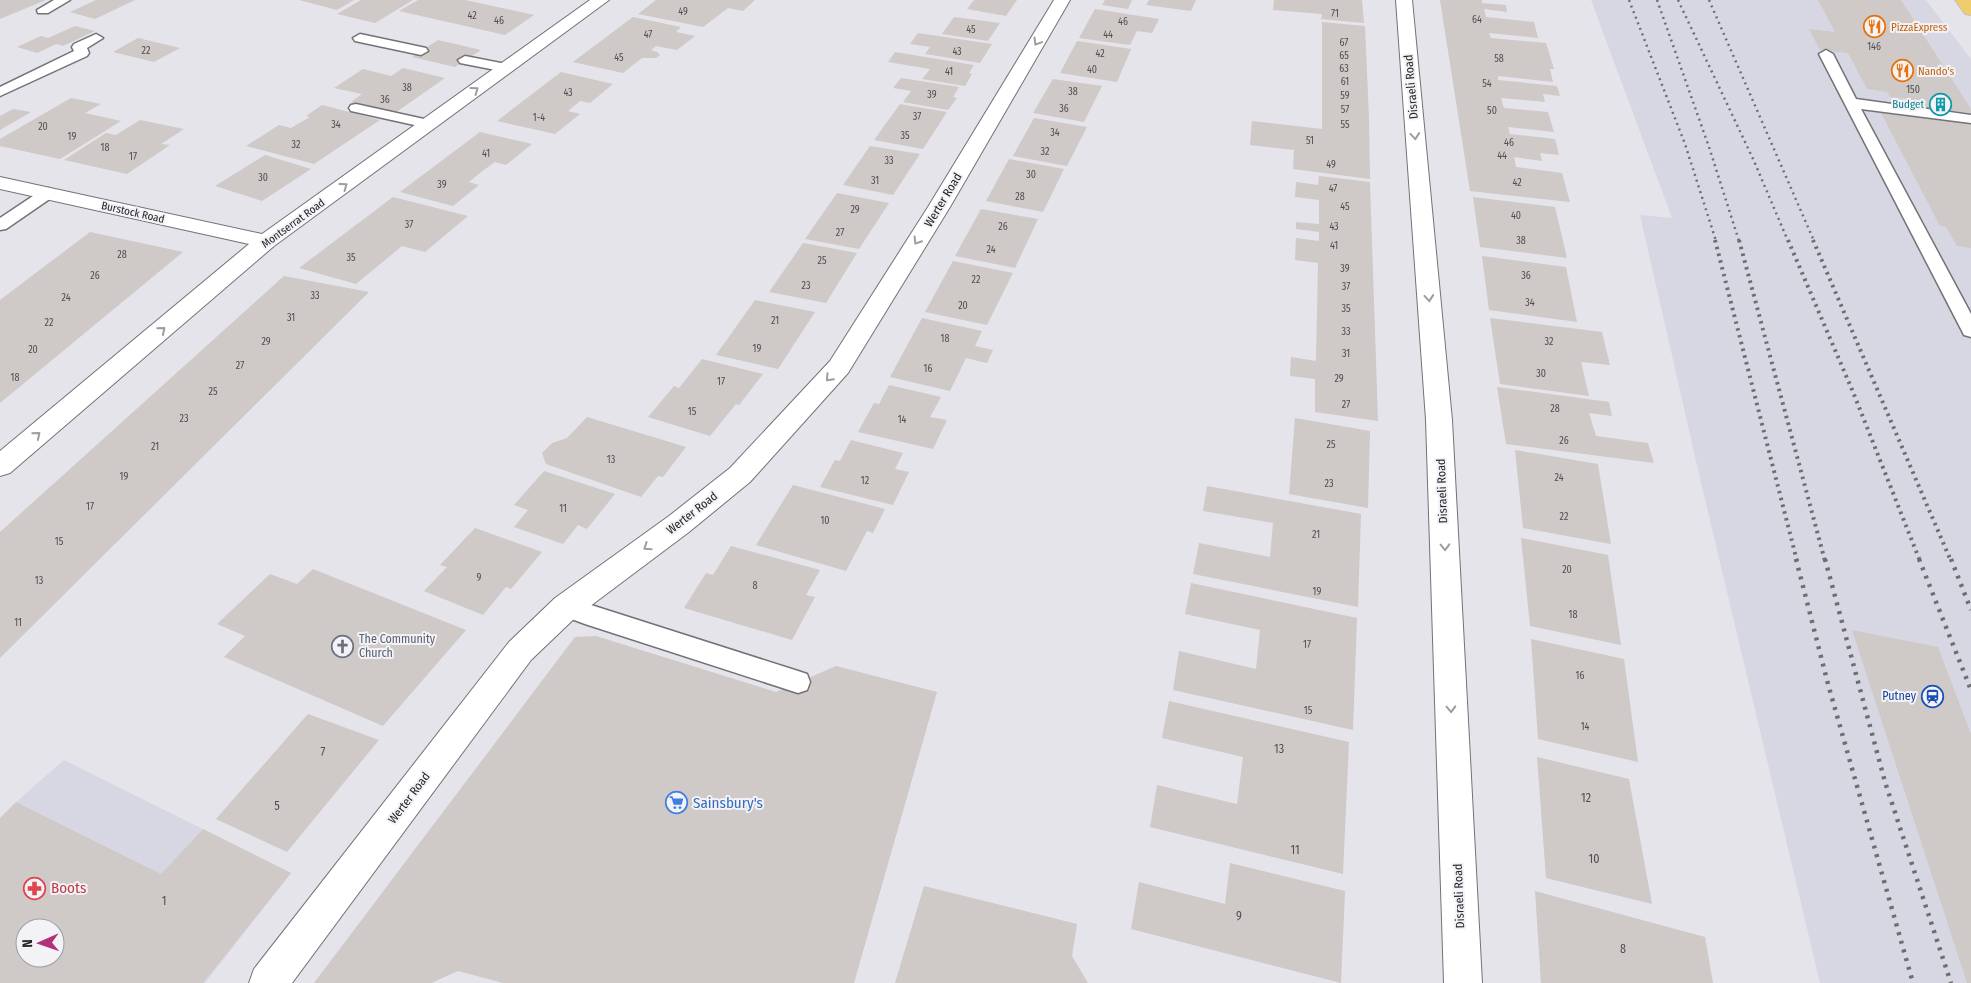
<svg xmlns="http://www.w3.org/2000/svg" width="1971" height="983" font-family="'Fira Sans Condensed',sans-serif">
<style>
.built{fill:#d7d7e4;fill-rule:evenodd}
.building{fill:#cfc9c7;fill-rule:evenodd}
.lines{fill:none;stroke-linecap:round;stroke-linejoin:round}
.service-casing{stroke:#727277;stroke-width:3}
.minor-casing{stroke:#727277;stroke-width:2}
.trunk-casing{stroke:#c2c2c3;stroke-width:2}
.service{fill:#fff;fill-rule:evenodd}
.minor{fill:#fff;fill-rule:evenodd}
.trunk{fill:#f0cc6c;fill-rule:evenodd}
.rail-far2{stroke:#6e6e71;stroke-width:2.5;stroke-dasharray:2 4;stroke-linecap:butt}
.rail-far1{stroke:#6e6e71;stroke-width:4;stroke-dasharray:2.5 4.5;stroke-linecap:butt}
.rail{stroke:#6e6e71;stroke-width:4.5;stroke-dasharray:3 6;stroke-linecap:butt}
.oneway{stroke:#9d9d9e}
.labels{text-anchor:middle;stroke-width:4;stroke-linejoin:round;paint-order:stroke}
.number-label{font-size:10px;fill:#504f50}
.far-food-label{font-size:11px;fill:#c56008;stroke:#f2f2f7;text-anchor:start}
.far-culture-label{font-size:11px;fill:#0d838f;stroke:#f2f2f7;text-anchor:end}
.far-street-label{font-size:11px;fill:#262628;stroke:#f2f2f7}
.street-label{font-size:12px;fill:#262628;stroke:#f2f2f7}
.worship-label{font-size:12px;fill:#5b616d;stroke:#f2f2f7;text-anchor:start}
.transit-label{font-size:12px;fill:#164399;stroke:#f2f2f7;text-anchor:end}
.near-number-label{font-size:12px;fill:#504f50}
.near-shop-label{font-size:15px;fill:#366cbe;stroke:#f2f2f7;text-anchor:start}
.near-health-label{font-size:15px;fill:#be3a42;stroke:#f2f2f7;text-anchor:start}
</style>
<rect width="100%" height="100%" fill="#e4e4ea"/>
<path class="built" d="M1591 0H1926L1971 59V983H1820L1699 474 1640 215 1672 218Z
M64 760 291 873 205 983H0L16 802ZM25 928H55V958H25Z"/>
<path class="building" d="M0 0H46L0 19Z
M96 0H135L95 19 70 12Z
M299 0H354L337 10Z
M361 0H413L375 23 337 14Z
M418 0H465L534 15 505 35 399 11Z
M656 0H755L743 11 728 8 703 27 638 14Z
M974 0H1017L1006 16 967 9Z
M1105 0H1132L1128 9 1102 5Z
M1149 0H1196L1191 11 1146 5Z
M1274 0H1362L1364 23 1321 19 1322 14 1273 10Z
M1440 0H1482V3L1506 5 1507 12 1484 9 1486 17 1534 22 1538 38 1489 33 1491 38 1546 43 1554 69H1550L1553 82 1498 76V80L1557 86 1560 96 1543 94 1545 102 1501 98 1504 108 1548 112 1554 132 1508 127 1510 134 1555 139 1559 155 1540 153 1542 161 1514 157 1516 167 1562 173 1570 202 1470 191Z
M1818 0H1901L1971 109V113L1914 107 1910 99 1890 97 1887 92 1867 89 1848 53 1820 50 1809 29 1835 32Z
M1095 9 1159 19 1152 33 1137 31 1130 45 1079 38Z
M633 17 681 27 676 32 695 36 677 50 656 46 651 50 657 52 660 55 656 58H642L623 73 573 62Z
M954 17 1000 23 988 41 942 34Z
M1322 22 1365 26 1369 119 1370 179 1293 169 1294 150 1250 145 1252 121 1322 129Z
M75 26 95 31 63 46 56 44 37 53 17 47 41 36 48 38Z
M918 33 992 44 980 63 925 54 930 47 910 44Z
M138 38 180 48 154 62 113 52Z
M438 40 481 50 455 67 412 57Z
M1077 41 1131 49 1117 82 1060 73Z
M895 52 974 65 969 73 972 74 965 86 922 79 930 69 888 62Z
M403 68 445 78 395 113 351 102 362 94 334 88 363 69 391 76Z
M561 72 613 84 590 103 580 101 568 111 580 114 555 134 497 121Z
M901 78 959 87 953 97 957 98 948 110 903 102 911 91 893 88Z
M1053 79 1102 86 1084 122 1033 113Z
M71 98 101 104 85 113 121 121 60 159 0 146V139Z
M900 104 947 112 923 149 874 140Z
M322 105 380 120 314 164 246 146 279 125 291 128 310 117 306 116Z
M13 109 31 112 0 130V116Z
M1881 113 1971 124V248L1957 246 1946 227 1940 226Z
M1034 118 1087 127 1067 166 1013 156Z
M140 120 184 129 161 144 170 145 127 174 64 160 106 133 116 135Z
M480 132 532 144 506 165 495 162 481 172 469 182 479 185 453 206 400 192Z
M870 146 920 154 893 195 843 185Z
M265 155 311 169 262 201 215 186Z
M1009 159 1064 169 1043 212 986 201Z
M1319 176 1370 182 1378 421 1315 412V379L1290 376 1291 357 1316 361 1318 263 1295 260 1296 238 1319 241V232L1296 229V222L1319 224V200L1295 197 1296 182 1318 185Z
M837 193 889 203 859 249 805 239Z
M393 197 468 216 425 252 402 246 356 284 299 268Z
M1473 197 1555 207 1567 258 1480 247Z
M981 209 1038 219 1015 268 955 256Z
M90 232 183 252 0 403V300Z
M803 243 857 253 826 303 769 292Z
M1482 256 1566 267 1577 322 1489 310Z
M953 261 1013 273 987 325 925 312Z
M284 276 369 292 0 658V532Z
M755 300 815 312 778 369 716 355Z
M922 318 982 331 975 346 993 350 987 363 966 358 950 391 890 377Z
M1490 318 1602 332 1610 365 1581 362 1589 396 1500 384Z
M702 359 763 374 739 405 736 404 710 436 648 417 674 386 679 388Z
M889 385 941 397 930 417 947 420 933 449 858 432 874 403 879 404Z
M1497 387 1609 402 1612 416 1589 413 1596 436 1648 443 1654 463 1506 444Z
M587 417 686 447 663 477 658 476 641 497 546 464 542 453 552 443 567 438Z
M1295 418 1370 431 1368 508 1289 494Z
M851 440 903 453 895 469 909 472 893 505 820 487 835 460 840 461Z
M1515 450 1598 464 1611 544 1523 528Z
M544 471 615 494 587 529 578 525 563 544 514 527 528 510 514 505Z
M793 485 885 509 873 533 867 531 846 571 756 545Z
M1207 486 1361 514 1358 607 1193 574 1199 543 1270 557 1273 523 1203 511Z
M475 528 542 552 511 589 506 587 483 615 424 591 447 567 440 565Z
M1521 538 1608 555 1621 645 1530 626Z
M731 546 820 570 806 595 815 597 792 640 684 608 706 573 713 575Z
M313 569 466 630 383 726 224 657 245 636 217 624 270 574 297 584Z
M1191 583 1357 618 1353 730 1173 690 1179 651 1256 669 1260 630 1185 614Z
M1852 630 1938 647 1971 734V983H1967Z
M596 636 776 692 836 666 937 692 854 983H503L458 971 431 983H314L575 637Z
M1531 639 1624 659 1638 762 1538 739Z
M1169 701 1349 742 1343 874 1150 827 1157 785 1237 804 1243 757 1162 738Z
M308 714 379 740 287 852 216 819Z
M1537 757 1629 779 1652 904 1546 878Z
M16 802 161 874 203 829 291 873 203 983H0V818ZM25 928H55V958H25Z
M1230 863 1345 891 1341 983 1131 929 1139 882 1225 904Z
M924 886 1077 924 1072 956 1088 983H895Z
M1535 891 1705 937 1713 983H1541Z"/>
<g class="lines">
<defs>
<path id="service" d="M54 0H70L48 13H38L37 10Z
M96 34 103 38 87 48 89 53 87 56 0 96V87L74 51 72 47 74 44Z
M360 34 426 48 428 51 421 55 355 41 353 38Z
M1826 50 1833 54 1856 99 1971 115V123L1861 109 1971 314V337L1964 335 1962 331 1819 54Z
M465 56 511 65 513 68 506 72 460 63 458 60Z
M356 104 433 121 435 124 433 127 428 128 351 111 349 108 351 105Z
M48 188 54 190 56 193 54 196 6 229 0 230V218L42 190Z
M566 597 798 671 807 674 810 682 807 690 798 693 585 624 558 614 554 607 558 600Z"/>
<path id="minor" d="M590 0H609L274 246 10 473 0 476V451L249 244 0 189V177L262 234Z
M1054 0H1070L950 207 848 373 750 482 689 532 577 616 531 660 292 983H249L254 969 509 642 555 598 669 516 730 468 830 361 928 207Z
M1396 0H1412L1452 420 1482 983H1444L1426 420Z"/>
<path id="trunk" d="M1955 0H1971V15L1965 14Z"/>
</defs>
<use href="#service" class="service-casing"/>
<use href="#minor" class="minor-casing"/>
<use href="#trunk" class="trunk-casing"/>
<use href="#service" class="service"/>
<use href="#minor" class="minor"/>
<use href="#trunk" class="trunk"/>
<path class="rail-far2" d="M1629 0 1685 144 1716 241
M1657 0 1709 147 1739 241
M1678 0 1754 161 1788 241
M1709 0 1814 241"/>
<path class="rail-far1" d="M1715 240 1797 561
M1739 240 1825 561
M1788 240 1853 392 1920 561
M1813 240 1951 561"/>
<path class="rail" d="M1796 559 1828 684 1913 983
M1825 559 1885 782 1951 983
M1919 559 1971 690
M1951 559 1971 610"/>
</g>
<defs><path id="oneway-chevron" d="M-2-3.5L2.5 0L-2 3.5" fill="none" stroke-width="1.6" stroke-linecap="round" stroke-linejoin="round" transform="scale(1.25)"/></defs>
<g class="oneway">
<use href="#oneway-chevron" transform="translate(1037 42) rotate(121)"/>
<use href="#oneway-chevron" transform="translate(475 90) rotate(-36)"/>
<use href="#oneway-chevron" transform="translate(1415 136) rotate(85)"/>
<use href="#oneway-chevron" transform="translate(344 186) rotate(-36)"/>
<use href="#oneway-chevron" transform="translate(917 241) rotate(122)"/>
<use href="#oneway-chevron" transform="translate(1429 298) rotate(85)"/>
<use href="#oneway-chevron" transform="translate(162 330) rotate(-40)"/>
<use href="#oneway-chevron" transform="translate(829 378) rotate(133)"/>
<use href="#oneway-chevron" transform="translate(37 435) rotate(-40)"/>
<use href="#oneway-chevron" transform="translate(647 547) rotate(145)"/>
<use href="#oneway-chevron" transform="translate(1445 547) rotate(88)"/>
<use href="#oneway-chevron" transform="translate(1451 709) rotate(88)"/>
</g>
<defs>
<symbol id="restaurant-ring" viewBox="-11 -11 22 22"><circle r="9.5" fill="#f2f2f7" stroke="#e8710a" stroke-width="1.5"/><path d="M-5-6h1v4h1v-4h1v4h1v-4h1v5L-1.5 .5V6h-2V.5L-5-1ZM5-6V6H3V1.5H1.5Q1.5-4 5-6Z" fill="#e8710a"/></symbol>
<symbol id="building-ring" viewBox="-11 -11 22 22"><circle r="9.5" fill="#f2f2f7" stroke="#0f9aa8" stroke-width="1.5"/><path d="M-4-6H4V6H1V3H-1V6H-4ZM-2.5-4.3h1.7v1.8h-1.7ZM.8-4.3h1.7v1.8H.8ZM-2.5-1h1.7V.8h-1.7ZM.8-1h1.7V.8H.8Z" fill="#0f9aa8"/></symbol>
<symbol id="church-ring" viewBox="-11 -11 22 22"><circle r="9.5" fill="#f2f2f7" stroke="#6b7280" stroke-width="1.5"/><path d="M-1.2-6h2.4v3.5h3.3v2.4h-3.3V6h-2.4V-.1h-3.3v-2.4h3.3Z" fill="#6b7280"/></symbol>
<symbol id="station-ring" viewBox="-11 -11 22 22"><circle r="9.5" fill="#f2f2f7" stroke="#1a4fb4" stroke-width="1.5"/><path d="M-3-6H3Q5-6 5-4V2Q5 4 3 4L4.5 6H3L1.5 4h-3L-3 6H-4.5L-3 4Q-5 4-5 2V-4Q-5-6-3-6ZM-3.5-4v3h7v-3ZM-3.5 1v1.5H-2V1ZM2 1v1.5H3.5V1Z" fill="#1a4fb4"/></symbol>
<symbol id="supermarket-ring" viewBox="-11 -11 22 22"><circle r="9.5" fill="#f2f2f7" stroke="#3f7fe0" stroke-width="1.5"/><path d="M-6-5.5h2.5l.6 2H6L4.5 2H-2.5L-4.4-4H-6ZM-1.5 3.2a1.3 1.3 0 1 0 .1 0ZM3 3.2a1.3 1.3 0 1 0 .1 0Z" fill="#3f7fe0"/></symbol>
<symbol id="pharmacy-ring" viewBox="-11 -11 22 22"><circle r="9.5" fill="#f2f2f7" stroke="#e0444e" stroke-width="1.5"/><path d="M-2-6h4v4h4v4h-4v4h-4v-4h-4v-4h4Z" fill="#e0444e"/></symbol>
</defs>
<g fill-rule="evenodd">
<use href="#restaurant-ring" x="1862" y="14" width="25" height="25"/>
<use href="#restaurant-ring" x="1890" y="58" width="25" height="25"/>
<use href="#building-ring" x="1928" y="92" width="25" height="25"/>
<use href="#church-ring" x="330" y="634" width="25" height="25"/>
<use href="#station-ring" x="1920" y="684" width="25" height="25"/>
<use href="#supermarket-ring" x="664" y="790" width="25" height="25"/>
<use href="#pharmacy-ring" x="22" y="876" width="25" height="25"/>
</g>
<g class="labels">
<g class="number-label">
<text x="683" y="15">49</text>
<text x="1335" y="17">71</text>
<text x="472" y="19">42</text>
<text x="1477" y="23">64</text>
<text x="499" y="24">46</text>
<text x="1123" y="25">46</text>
<text x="971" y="33">45</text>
<text x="648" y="38">47</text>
<text x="1108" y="38">44</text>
<text x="1344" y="46">67</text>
<text x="1874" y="50">146</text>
<text x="146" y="54">22</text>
<text x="957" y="55">43</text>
<text x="1100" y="57">42</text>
<text x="1344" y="59">65</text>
<text x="619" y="61">45</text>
<text x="1499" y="62">58</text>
<text x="1344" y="72">63</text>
<text x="1092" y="73">40</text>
<text x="949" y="75">41</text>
<text x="1345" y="85">61</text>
<text x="1487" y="87">54</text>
<text x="407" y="91">38</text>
<text x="1913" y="93">150</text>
<text x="1073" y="95">38</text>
<text x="568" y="96">43</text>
<text x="932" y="98">39</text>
<text x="1345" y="99">59</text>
<text x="385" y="103">36</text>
<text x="1064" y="112">36</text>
<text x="1345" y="113">57</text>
<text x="1492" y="114">50</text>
<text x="917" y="120">37</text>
<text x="539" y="121">1-4</text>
<text x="336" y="128">34</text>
<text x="1345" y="128">55</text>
<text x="43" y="130">20</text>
<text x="1055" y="136">34</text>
<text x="905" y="139">35</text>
<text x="72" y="140">19</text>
<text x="1310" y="144">51</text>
<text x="1509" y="146">46</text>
<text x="296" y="148">32</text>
<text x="105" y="151">18</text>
<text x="1045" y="155">32</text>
<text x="486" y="157">41</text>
<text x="1502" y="159">44</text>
<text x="133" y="160">17</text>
<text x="889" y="164">33</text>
<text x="1331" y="168">49</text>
<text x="1031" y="178">30</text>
<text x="263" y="181">30</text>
<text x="875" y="184">31</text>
<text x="1517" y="186">42</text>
<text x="442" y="188">39</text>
<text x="1333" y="192">47</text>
<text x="1020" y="200">28</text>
<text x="1345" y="210">45</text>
<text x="855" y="213">29</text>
<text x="1516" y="219">40</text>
<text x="409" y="228">37</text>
<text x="1003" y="230">26</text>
<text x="1334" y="230">43</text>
<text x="840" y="236">27</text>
<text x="1521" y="244">38</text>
<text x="1334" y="249">41</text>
<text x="991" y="253">24</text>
<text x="122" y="258">28</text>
<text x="351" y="261">35</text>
<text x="822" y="264">25</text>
<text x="1345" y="272">39</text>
<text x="95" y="279">26</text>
<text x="1526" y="279">36</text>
<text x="976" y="283">22</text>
<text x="806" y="289">23</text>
<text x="1346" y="290">37</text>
<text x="315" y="299">33</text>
<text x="66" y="301">24</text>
<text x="1530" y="306">34</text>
<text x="963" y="309">20</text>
<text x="1346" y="312">35</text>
<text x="291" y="321">31</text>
<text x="775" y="324">21</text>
<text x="49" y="326">22</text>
<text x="1346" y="335">33</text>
<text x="945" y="342">18</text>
<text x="266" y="345">29</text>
<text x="1549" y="345">32</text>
<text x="757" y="352">19</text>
<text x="33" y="353">20</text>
<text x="1346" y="357">31</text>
<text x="240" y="369">27</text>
<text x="928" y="372">16</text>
<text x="1541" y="377">30</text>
<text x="15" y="381">18</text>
<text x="1339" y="382">29</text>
<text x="721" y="385">17</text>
<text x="213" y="395">25</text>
<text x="1346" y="408">27</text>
<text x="1555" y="412">28</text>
<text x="692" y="415">15</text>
<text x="184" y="422">23</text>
<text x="902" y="423">14</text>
<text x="1564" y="444">26</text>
<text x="1331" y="448">25</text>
<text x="155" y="450">21</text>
<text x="611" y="463">13</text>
<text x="124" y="480">19</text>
<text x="1559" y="481">24</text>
<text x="865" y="484">12</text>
<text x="1329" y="487">23</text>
<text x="90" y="510">17</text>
<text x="563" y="512">11</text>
<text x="1564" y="520">22</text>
<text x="825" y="524">10</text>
<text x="1316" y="538">21</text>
<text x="59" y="545">15</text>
<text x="1567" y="573">20</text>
<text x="479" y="581">9</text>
<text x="39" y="584">13</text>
<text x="755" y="589">8</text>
<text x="1317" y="595">19</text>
<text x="1573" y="618">18</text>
<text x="18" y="626">11</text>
<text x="1307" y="648">17</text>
<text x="1580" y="679">16</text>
<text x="1308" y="714">15</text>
<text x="1585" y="730">14</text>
</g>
<g class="far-food-label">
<text x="1891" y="31">PizzaExpress</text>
<text x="1918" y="75">Nando's</text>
</g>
<g class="far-culture-label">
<text x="1924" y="108">Budget</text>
</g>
<g class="far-street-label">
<text transform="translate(133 212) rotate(13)" y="4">Burstock Road</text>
<text transform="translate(293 223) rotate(-36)" y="4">Montserrat Road</text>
</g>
<g class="street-label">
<text transform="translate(1411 87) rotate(-95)" y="4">Disraeli Road</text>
<text transform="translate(943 200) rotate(-59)" y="4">Werter Road</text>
<text transform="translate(1442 491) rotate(-92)" y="4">Disraeli Road</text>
<text transform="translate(692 513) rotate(-38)" y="4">Werter Road</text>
<text transform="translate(409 798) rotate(-53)" y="4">Werter Road</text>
<text transform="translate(1459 896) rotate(-92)" y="4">Disraeli Road</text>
</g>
<g class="worship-label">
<text x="359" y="643">The Community<tspan x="359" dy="14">Church</tspan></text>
</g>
<g class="transit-label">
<text x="1916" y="700">Putney</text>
</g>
<g class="near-number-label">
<text x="1279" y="753">13</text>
<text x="323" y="756">7</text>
<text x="1586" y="802">12</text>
<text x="277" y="810">5</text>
<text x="1295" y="854">11</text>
<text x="1594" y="863">10</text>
<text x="164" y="905">1</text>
<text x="1239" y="920">9</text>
<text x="1623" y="953">8</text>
</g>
<g class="near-shop-label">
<text x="693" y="808">Sainsbury's</text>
</g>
<g class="near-health-label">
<text x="51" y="893">Boots</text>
</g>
</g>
<g transform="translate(40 943) rotate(268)"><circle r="24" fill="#f2f2f7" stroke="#a0a0a4"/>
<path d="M0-4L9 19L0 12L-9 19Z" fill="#b43179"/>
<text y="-8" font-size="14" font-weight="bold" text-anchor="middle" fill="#262628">N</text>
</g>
</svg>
